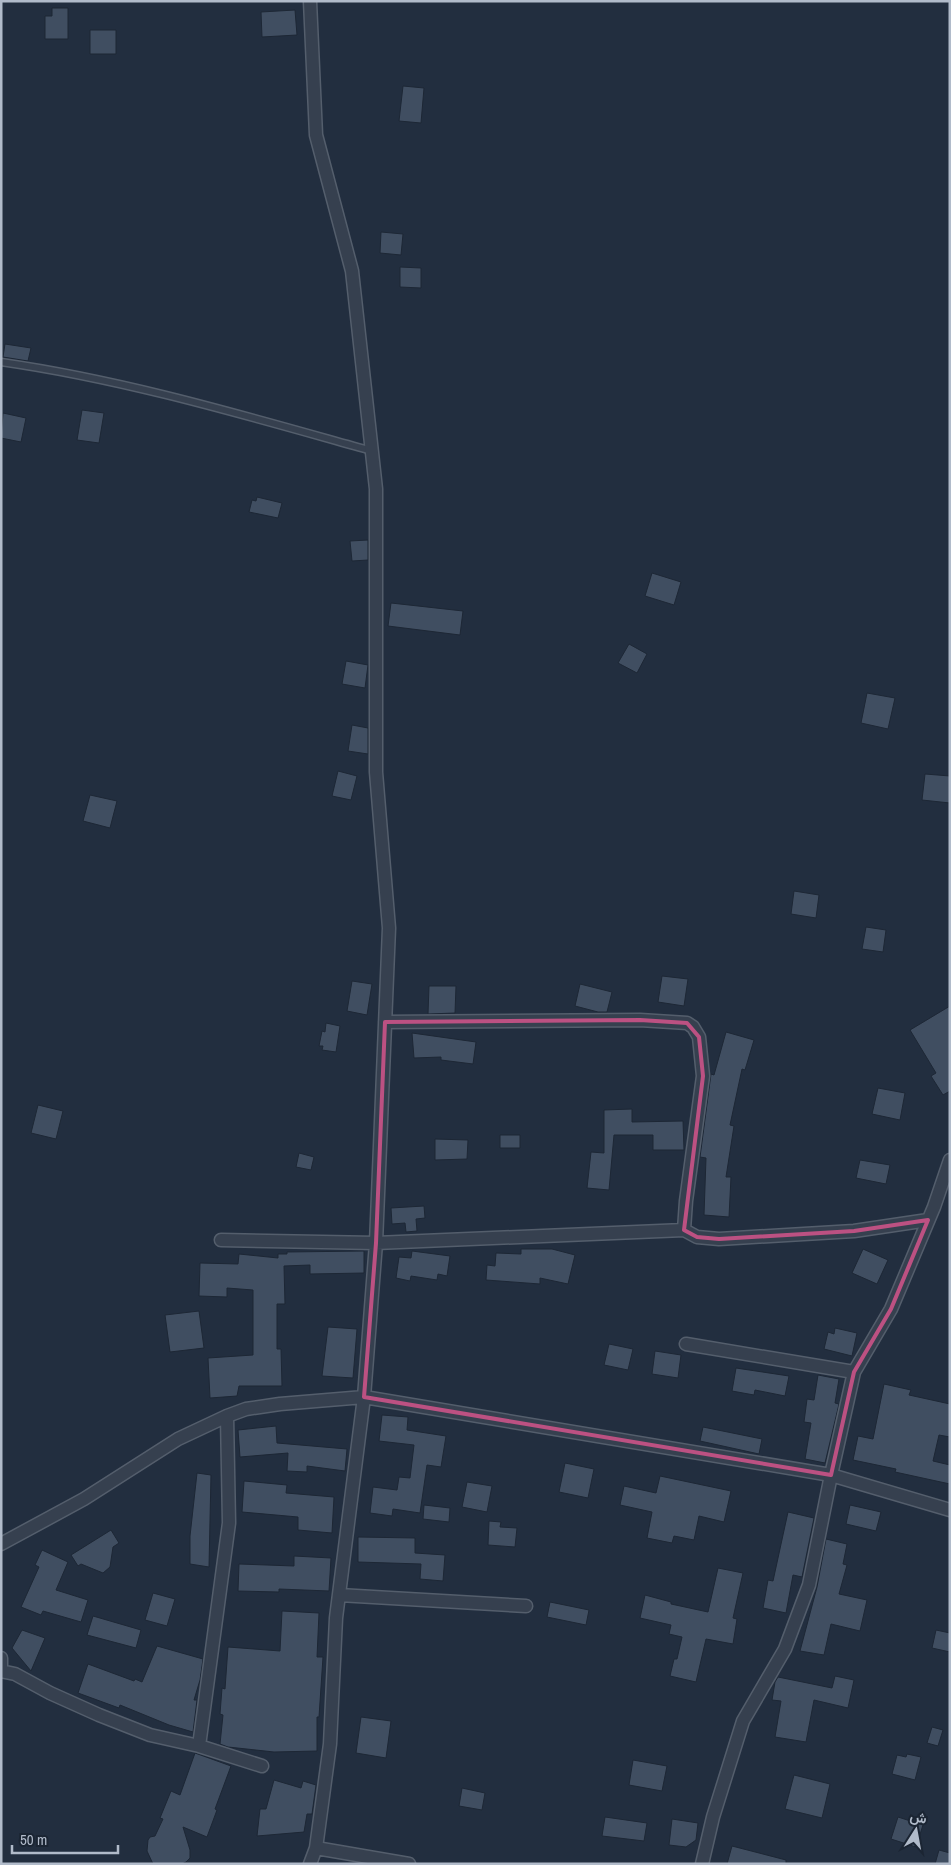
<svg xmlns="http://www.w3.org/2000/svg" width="951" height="1865" font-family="'Archivo Narrow',Vazirmatn,sans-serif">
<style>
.building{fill:#404e61;stroke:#1d2735}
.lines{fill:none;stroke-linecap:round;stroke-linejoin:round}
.service-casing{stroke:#545e6c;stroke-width:9}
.minor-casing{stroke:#545e6c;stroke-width:15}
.service{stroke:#36404f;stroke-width:6}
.minor{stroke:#36404f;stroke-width:12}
.marked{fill:none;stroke:#bc5182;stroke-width:4;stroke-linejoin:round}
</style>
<rect width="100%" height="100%" fill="#222e3f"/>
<path class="building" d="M52 8H68V39H45V16H52Z
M295 10 297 35 262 37 261 12Z
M90 30H116V54H90Z
M403 86 424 88 421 123 399 121Z
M381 232 403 234 401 255 380 253Z
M400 267 421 268V288L400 287Z
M5 344 31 348 28 361 3 357Z
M82 410 104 413 99 443 77 440Z
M3 413 26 418 21 442 1 438Z
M257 497 282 503 278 518 249 512 252 500 256 501Z
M368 540V560L352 561 350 541Z
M652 573 681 582 674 605 645 596Z
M391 603 463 611 460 635 388 626Z
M629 644 647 654 637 673 618 663Z
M346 661 368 665 365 688 342 684Z
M867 693 895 698 888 729 861 723Z
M352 725 368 728V754L348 751Z
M338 771 357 776 351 800 332 796Z
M925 774 950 776V803L922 800Z
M90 795 117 801 110 828 83 821Z
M794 891 819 895 816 918 791 914Z
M866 927 886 930 883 952 862 949Z
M662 976 688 979 684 1006 658 1002Z
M352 981 372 984 367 1015 347 1011Z
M580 984 612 992 607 1012H598L575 1006Z
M429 986H456L455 1013 428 1014Z
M950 1006V1091L943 1095 931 1076 936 1073 910 1030Z
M326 1023 340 1026 336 1052 322 1050 323 1046H319L322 1031 325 1032Z
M726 1032 754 1040 745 1070 742 1069 730 1125 734 1126 726 1177H731L729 1217 704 1215 706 1158 700 1157 711 1074 714 1075Z
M412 1033 476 1042 473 1064 441 1060V1057L414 1058Z
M878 1088 905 1093 900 1120 872 1114Z
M38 1105 63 1111 56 1139 31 1133Z
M632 1109V1122L683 1121 684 1150H653V1135H614L609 1190 587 1188 591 1152 604 1153V1110Z
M500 1135H520V1148H500Z
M435 1139 468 1140 467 1159 435 1160Z
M299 1153 314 1157 311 1170 296 1167Z
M860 1160 890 1165 886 1184 856 1178Z
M424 1206 425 1218 416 1219 417 1231 406 1232 405 1223 392 1224 391 1208Z
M521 1249H552L575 1255 568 1284 540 1278V1284L486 1280 487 1265 495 1266 496 1253 521 1254Z
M863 1249 888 1260 877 1284 852 1273Z
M364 1251V1273L310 1274V1265L284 1266 285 1304H277V1349H281L282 1386H239L237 1396 210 1398 208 1358 253 1355V1290L227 1288V1297L199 1296 200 1263 238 1264 239 1254 278 1258V1254H287V1252Z
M412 1251 450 1256 447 1276 438 1274 437 1280 411 1276 410 1281 396 1278 399 1257 411 1258Z
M199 1311 204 1348 170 1352 165 1315Z
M328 1327 357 1329 353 1378 322 1376Z
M835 1328 857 1333 852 1356 824 1349 828 1332 834 1334Z
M609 1344 633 1349 628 1370 604 1365Z
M655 1351 681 1355 678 1378 652 1374Z
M736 1368 789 1376 785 1396 755 1390 754 1395 732 1391Z
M818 1375 839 1379 835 1403 839 1404 825 1463 805 1459 811 1423 804 1422 807 1399 814 1400Z
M884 1384 911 1390 909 1395 950 1404V1437L939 1435 933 1461 950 1465V1484L895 1472 896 1469 853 1460 858 1436 873 1439Z
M382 1415 408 1417 407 1430 446 1436 441 1467 427 1465 420 1513 393 1509 392 1516 370 1513 373 1487 397 1490 399 1477 410 1478 414 1445 379 1441Z
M276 1426 277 1443 347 1449 345 1471 307 1466V1472L287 1471 288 1453 240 1457 238 1430Z
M703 1427 762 1439 759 1454 700 1441Z
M565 1463 594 1469 588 1498 559 1492Z
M197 1473 211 1475 209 1567 190 1564V1536Z
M660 1476 731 1491 724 1522 699 1516 694 1540 674 1536 672 1543 647 1538 652 1512 620 1505 624 1486 656 1493Z
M244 1481 287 1485 286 1493 334 1497 332 1533 298 1530V1517L242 1512Z
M467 1482 492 1486 487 1512 462 1507Z
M424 1505 450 1508 449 1522 423 1519Z
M850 1505 881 1512 876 1531 846 1524Z
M788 1512 814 1518 802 1577 793 1575 786 1613 763 1608 768 1580 773 1581Z
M489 1521 501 1522 500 1527 517 1528 515 1547 488 1545Z
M111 1530 119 1543 113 1547 110 1567 103 1573 81 1564 78 1566 71 1555Z
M358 1537 415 1538V1553L445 1555 443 1581 420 1579 421 1564 358 1562Z
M826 1539 847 1544 843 1564 847 1565 839 1594 867 1600 860 1631 831 1624 824 1655 800 1651 817 1587Z
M42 1550 68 1562 56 1590 88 1600 81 1622 43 1611 41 1615 21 1607 39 1567 35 1565Z
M294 1556 331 1558 329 1591 279 1589V1592L238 1591 239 1564 294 1566Z
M718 1568 743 1573 733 1618 737 1619 733 1644 706 1639 696 1682 670 1676 674 1659H677L682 1637 669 1634 671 1625 640 1618 645 1595 671 1602V1604L708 1612Z
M153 1593 175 1599 167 1626 145 1620Z
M550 1602 589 1610 586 1625 547 1617Z
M282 1611 319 1613 317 1657H323L319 1717H317V1751L274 1752 228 1747 220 1744 223 1715 220 1714 222 1688 225 1689 228 1647 280 1651Z
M93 1616 141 1630 136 1648 87 1635Z
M22 1630 45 1638 31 1671 12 1648Z
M936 1630 950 1633V1652L932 1648Z
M157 1646 203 1659 200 1680 194 1700H197L193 1732 169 1725 120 1705 119 1708 78 1693 88 1664 134 1681 135 1679 142 1682Z
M835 1676 854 1680 848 1708 814 1700 806 1742 775 1737 781 1701 772 1700 775 1682 778 1677 832 1688Z
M361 1717 391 1721 386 1758 356 1753Z
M932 1727 943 1730 938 1746 927 1743Z
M195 1753 231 1766 215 1809 217 1810 207 1837 183 1827 190 1850V1858L186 1862 182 1864H153L147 1851 148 1840 150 1837 155 1836 163 1819 160 1818 171 1791 180 1795Z
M907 1754 921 1757 915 1780 892 1774 897 1755 906 1757Z
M633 1760 667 1766 662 1791 629 1785Z
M794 1775 830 1784 822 1818 785 1809Z
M274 1780 301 1788 303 1781 316 1785 312 1814H307L304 1832 257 1836 260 1809H266Z
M462 1788 485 1793 482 1810 459 1806Z
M605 1817 647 1823 644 1841 602 1836Z
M898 1817 923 1825 916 1847 891 1839Z
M672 1819 698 1823 696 1840 686 1847 669 1845Z
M732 1846 786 1860V1864H727Z
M939 1850 950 1853V1864H935Z"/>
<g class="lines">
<defs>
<path id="service" d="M1 362C127 380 250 417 372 451"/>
<path id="minor" d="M310 1 316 135 352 271 376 489V772L389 928 376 1243 364 1397 336 1618 330 1744 316 1848 310 1864
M684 1230 697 1237 719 1239 854 1231 928 1220
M221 1240 376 1243 684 1230 686 1201 703 1076 699 1037 693 1027 687 1023 640 1020 385 1022
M686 1344 854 1372
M1 1544 84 1499 178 1439 227 1416 246 1409 280 1404 364 1397 831 1475 950 1510
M339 1595 526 1606
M1 1658V1671
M1 1671 15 1674 50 1693 99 1715 150 1735 199 1746 262 1766
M199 1746 229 1523 227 1416
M316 1848 409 1864
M702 1864 713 1817 743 1721 785 1649 809 1585 831 1475 854 1372 891 1309 934 1207 950 1160"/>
</defs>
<use href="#service" class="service-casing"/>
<use href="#minor" class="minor-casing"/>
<use href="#service" class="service"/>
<use href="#minor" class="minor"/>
</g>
<path class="marked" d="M640 1020 687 1023 699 1037 703 1076 684 1230 697 1237 719 1239 854 1231 928 1220 891 1309 854 1372 831 1475 364 1397 376 1243 385 1022Z"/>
<rect width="951" height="1865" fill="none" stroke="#b1bbca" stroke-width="5"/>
<g transform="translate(916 1830) rotate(11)" stroke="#1b2533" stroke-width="4" paint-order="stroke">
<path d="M0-4L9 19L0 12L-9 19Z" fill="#b1bbca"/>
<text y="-8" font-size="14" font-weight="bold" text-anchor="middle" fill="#b1bbca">ش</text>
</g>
<path d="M12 1845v8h106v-8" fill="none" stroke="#b1bbca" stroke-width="2.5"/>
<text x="20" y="1845" font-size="15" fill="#b1bbca" stroke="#1b2533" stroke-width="4" paint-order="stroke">50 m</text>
</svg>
